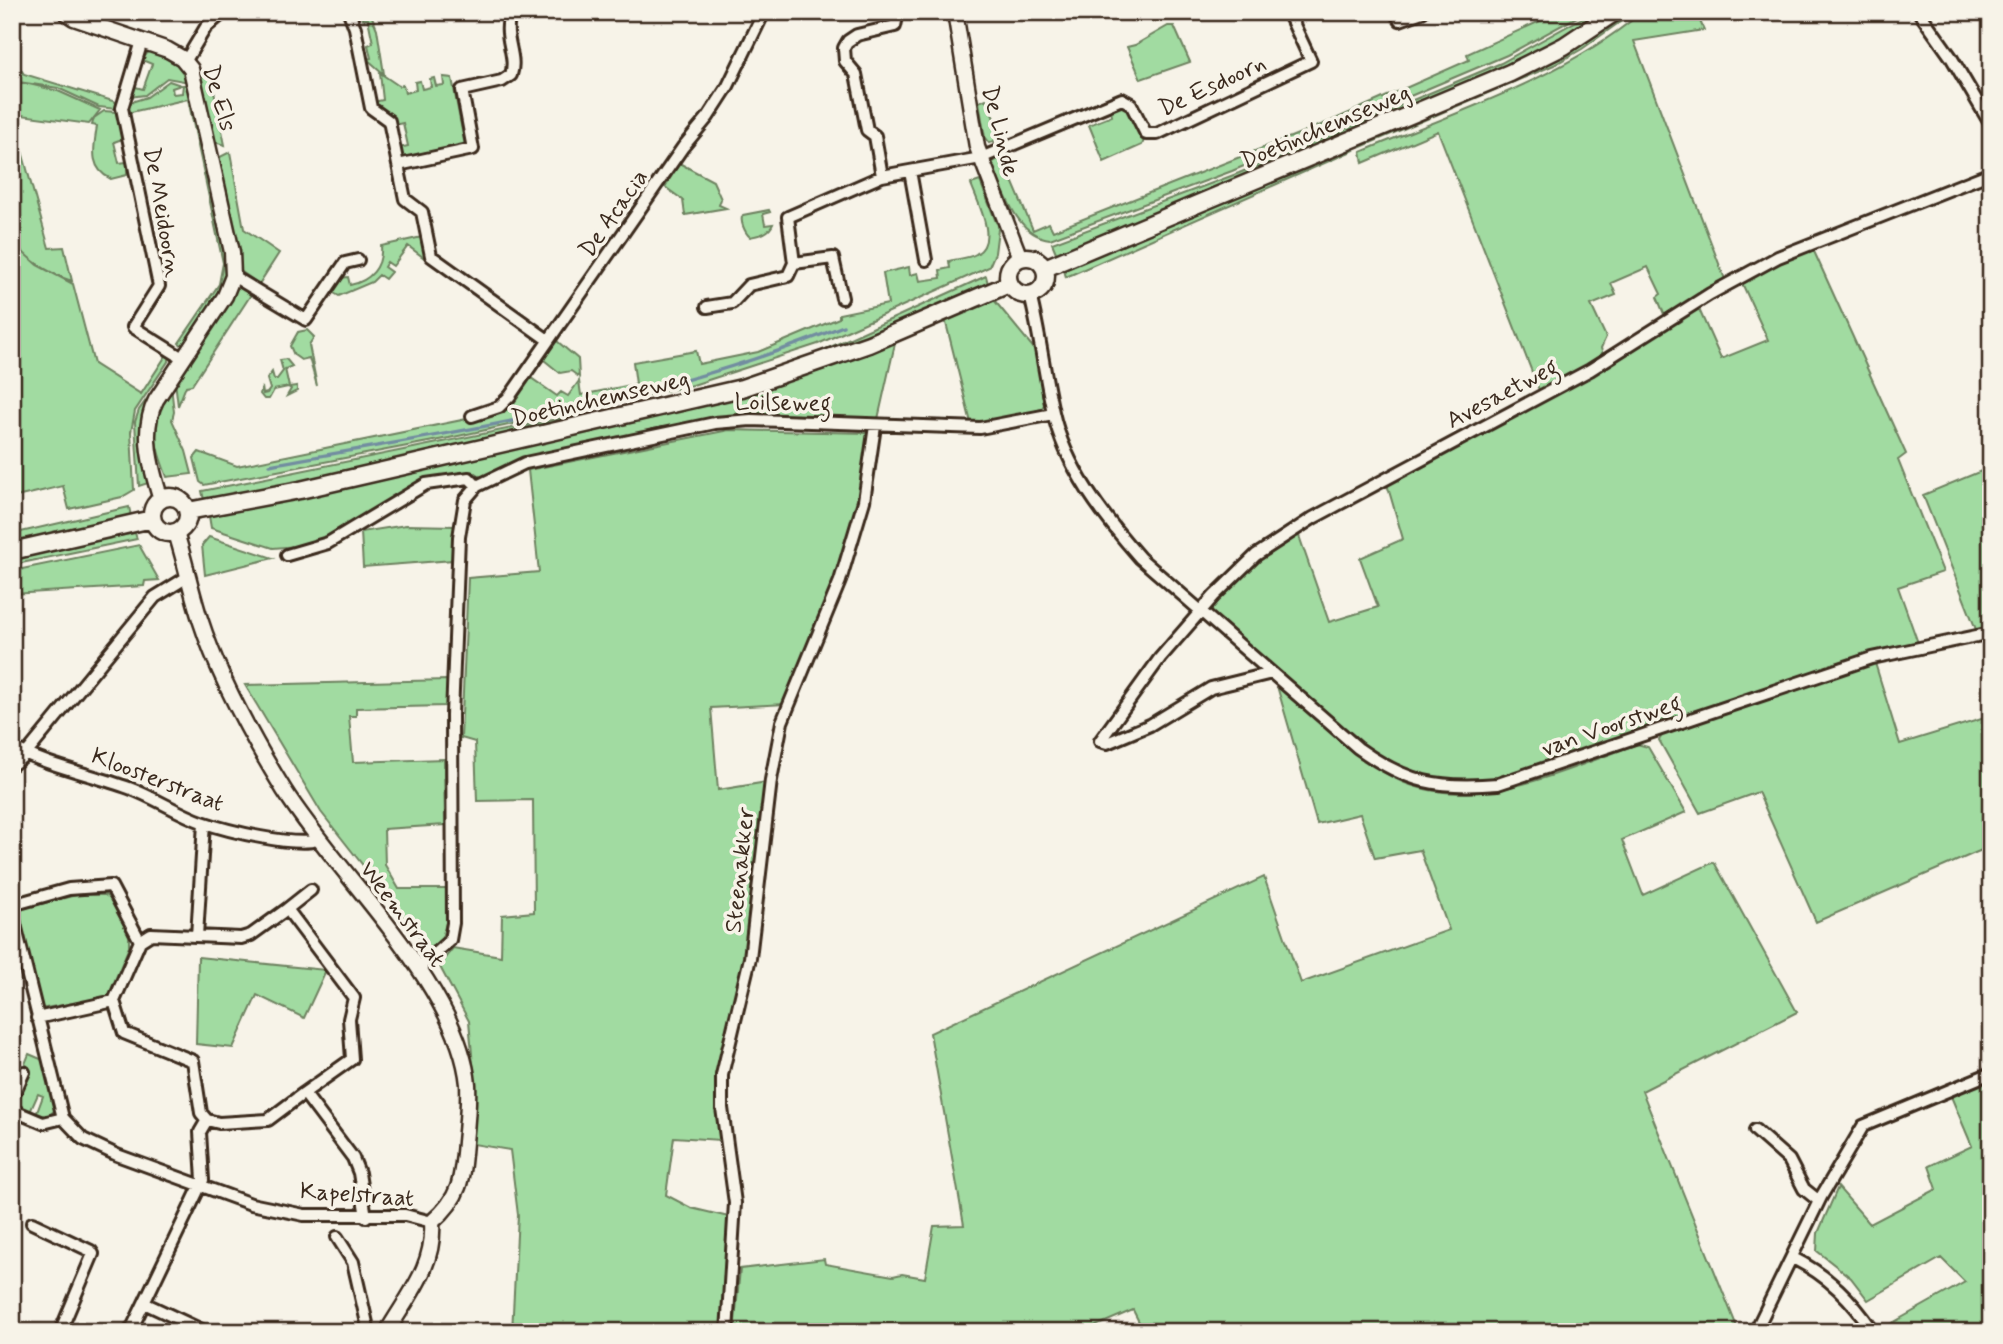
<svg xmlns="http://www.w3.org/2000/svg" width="2003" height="1344" font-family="Mynerve,sans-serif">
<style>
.green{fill:#a1dba1;stroke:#6e8260;stroke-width:2}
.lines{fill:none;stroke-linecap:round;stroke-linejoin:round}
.stream{stroke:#728da0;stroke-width:3.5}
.minor-casing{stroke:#3b2a1e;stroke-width:16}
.tertiary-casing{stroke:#3b2a1e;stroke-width:19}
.secondary-casing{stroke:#3b2a1e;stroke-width:21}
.minor{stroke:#f7f3e8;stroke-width:10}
.tertiary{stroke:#f7f3e8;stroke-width:14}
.secondary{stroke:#f7f3e8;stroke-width:16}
.labels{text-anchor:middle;stroke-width:7;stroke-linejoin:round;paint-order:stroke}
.street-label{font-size:24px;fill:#3b2a1e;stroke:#f7f3e8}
</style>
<rect width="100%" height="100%" fill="#f7f3e8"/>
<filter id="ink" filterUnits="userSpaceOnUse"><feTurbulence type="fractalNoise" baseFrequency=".0143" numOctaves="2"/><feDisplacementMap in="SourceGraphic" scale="14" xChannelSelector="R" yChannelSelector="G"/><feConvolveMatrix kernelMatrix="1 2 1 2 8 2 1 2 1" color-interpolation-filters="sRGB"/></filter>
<g filter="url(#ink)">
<path class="green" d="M370 12 377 29 384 74 367 59 371 58 368 45 373 43 368 19H363L359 13Z
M1560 12H1586L1507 55 1375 111 1232 171 1050 239C1017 236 1005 193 993 168V162L1002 157 1033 230 1049 223 1053 231 1331 121 1469 60 1467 54Z
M1593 12H1604L1540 52 1057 255 1052 243 1239 173 1501 63Z
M1624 12H1634L1582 49 1554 65 1361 147V141L1603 28Z
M1642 12H1696L1704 30 1634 41 1726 282 1666 319 1657 297 1661 294 1648 267 1611 283 1616 295 1591 305 1606 337 1601 348 1604 359 1541 395 1438 131 1363 163 1361 152C1456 112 1562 79 1642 12Z
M1168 26H1174L1190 62 1141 79 1127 47 1135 45Z
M149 51 181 64 189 82 167 78 145 95 129 97 132 86 143 89 152 64 142 60Z
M12 57 24 74 116 102V109L99 107 58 88 12 81Z
M380 73 399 86 403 85 405 93 416 90 415 82 420 81 422 89 431 87 430 79 434 78 436 86 444 85 443 77 452 78 465 146 418 154 416 158 401 157 399 148 408 146 403 123 394 125 374 106 373 102 383 100Z
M200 76H211L225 145 214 142Z
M169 81 181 85 172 88 173 94 182 93 183 85H190L228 257 226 285 185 347 179 343 219 284 223 263 188 99 127 113 128 103 147 97Z
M25 83 58 91 100 110 89 124 22 115 18 137 49 248 64 247 72 281C51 274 20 257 12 236V84Z
M986 99 1002 138 989 143 985 138 979 102Z
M1123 105 1130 112 1144 140 1142 145 1104 162 1089 125 1112 116 1110 108Z
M104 111 116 112 122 139 114 142 119 163 127 162V175L111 179C88 168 94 147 97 126L92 125 94 118Z
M1350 145 1354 150 1066 277 1064 270Z
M230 152 244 229 279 253 259 284 239 270 218 158Z
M679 163 713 181 721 199 719 205 726 208 685 215 683 200 665 187Z
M980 181 996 222 999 221 995 253 989 267 818 344 693 385 449 438 204 485 200 482 194 458 199 452 237 466 467 419 468 421 493 416 509 405 512 406 531 378 557 396 561 392 568 396 579 381 581 395 636 384 633 362 696 351 699 364 758 352 839 318V314L888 304 883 273 909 267 910 275 918 273 920 281 941 278 940 270 950 268 949 261C958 259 969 258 976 254 999 242 978 203 971 184Z
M769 210 770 212 763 214 765 225 773 224C769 234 759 235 750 237 745 233 739 220 743 215Z
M422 237 427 260 408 246 393 266 387 262 384 267 391 272 385 279 379 275 372 282 339 296 332 292 341 278 348 277 350 285C370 281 383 267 381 246Z
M13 243 37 265 73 284 94 364 141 394 167 354 171 357 135 411 131 432 134 490 122 497 69 509 63 486 12 498Z
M1812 247 1906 454 1898 460 1943 572 1898 587 1918 643 1890 649 1515 775C1464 786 1419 780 1374 753L1208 610 1260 558 1298 533 1329 622 1378 607 1360 558 1403 539 1387 484 1601 370 1698 307 1721 359 1768 340 1741 281Z
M986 276 988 284 858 342 780 370Z
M236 286H247L252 293 192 385 186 386 178 406 175 381Z
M994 300 1036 351 1044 405 1041 409 1002 422 971 423 945 319Z
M563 327 565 328 557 341 578 359 579 377 571 371 560 373 544 360Z
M307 330 314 337 309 345 317 386 309 358 301 360 294 355 290 346 298 332Z
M896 339 878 419 733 417 704 420 513 463 481 477 475 473 428 479 364 518 319 541 299 546 273 548 211 528 209 516 681 411 733 397Z
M286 359 292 366 285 369 289 387 297 386V391L287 396 291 389 288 387 274 390 269 399H264L260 394 262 387 263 394 267 393 270 389 267 379 272 372 274 379H277L283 371 280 360Z
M159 382H163L150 402 151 482 139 486 135 422 139 410Z
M171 386 174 412 172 420 186 451 192 474 167 477C152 438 150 425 171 386Z
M581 414V421L343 475 204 500 202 491Z
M729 430 869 433C866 454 864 476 860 497 846 568 813 637 785 704L711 708 718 790 767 782 756 892 718 1115 720 1140 674 1137 666 1195 691 1208 733 1218 723 1330 512 1332 518 1215 510 1150 473 1144 476 1098 469 1021 439 965 453 948 501 956 502 915 534 912 533 800 477 801 475 742 461 738 468 578 539 572 528 470Z
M1991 467V628L1977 632 1923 495Z
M129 507 131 516 12 544V534Z
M406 525 456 526 453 560 363 567 361 532Z
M135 533 137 539 12 565V558Z
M209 537 273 558 205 575 202 545Z
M139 545 159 580 145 581 144 586 12 594V571Z
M1875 663 1900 744 1991 716V846L1816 922 1758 792 1700 813 1659 740 1664 733Z
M447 680V706L356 708V716H349L353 762 444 759 445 825 384 829 385 865 399 889H449V911L441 942 428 948 321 812 245 685Z
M1277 686C1313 714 1345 749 1385 773 1462 821 1562 771 1637 744L1648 747 1686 812 1622 840 1643 895 1714 862 1797 1012 1642 1091 1739 1332H1144L1133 1310 1082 1332H734L740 1269 824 1259 825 1264 893 1276 902 1274 925 1278 934 1226 964 1225 930 1033 1264 877 1301 983 1449 930 1420 850 1375 858 1360 814 1317 824Z
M76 895H105L113 901 129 936V947L108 997 40 1009 18 918 21 909Z
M198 957 326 970 304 1018 257 995 233 1048 196 1044Z
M29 1054 43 1060 55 1110 46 1118 36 1115 43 1096 38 1094 30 1112 18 1108 16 1102 28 1072 23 1069Z
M1991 1077V1332H1891L1887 1326 1965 1282 1941 1258 1868 1300 1851 1278 1817 1251 1818 1233 1838 1187 1870 1224 1937 1189 1929 1166 1972 1146 1950 1094Z"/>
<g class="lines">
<path class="stream" d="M270 465C463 430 661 402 843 326"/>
<defs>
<path id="minor" d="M349 12 355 28 371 108 389 121 405 199 422 212 431 256 548 340
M1058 12V13
M1394 12 1400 20 1422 12
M1919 12 1951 57 1991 125
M142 41 122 108 159 286 133 327 184 359
M185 62 206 27 224 12
M398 165 473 149 462 90 502 81 511 75C518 54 500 34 512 12
M910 171 926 260
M882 176 875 136 867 130 856 74 845 61 844 48 848 41 857 35 895 26 898 12
M794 263 833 258 842 298
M233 276 306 320 345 263 358 260
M1030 295C1040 334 1044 373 1053 412 1065 467 1103 516 1140 558L1358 748C1407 783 1438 789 1498 784L1872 658 1991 633
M707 307 732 303 749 285 788 276 794 263 788 217 882 176 981 158 1122 99 1131 104 1146 134H1157L1311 61 1288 12
M472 416 499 407 510 396 683 147 708 117 728 86 764 12
M287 555 328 543 426 484 469 478 477 486
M1272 673 1211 688 1150 725 1107 743 1100 741 1160 658 1214 596 1256 555 1313 518 1590 370 1710 294 1778 257 1991 173
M12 747C48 766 90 774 129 788 154 797 177 813 202 822 228 831 293 847 318 840
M12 765 26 754 155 597 189 576
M12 905 69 889 111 886 140 941
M287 909 311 890
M12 912 63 1118
M197 936 204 823
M419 968 450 940 453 923 452 715 459 537 465 500 477 486 525 463 715 423 751 420 980 428 1053 414
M114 1001 140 941 151 934 241 938 251 935 287 909 354 998 349 1019 352 1059 304 1093
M37 1018 114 1001 124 1033 193 1061 201 1113 207 1120 219 1123 268 1120 304 1093 353 1158 359 1173 366 1217
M12 1098 24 1072
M12 1110 43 1123 63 1118 83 1139 117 1155 251 1204 304 1215H405L432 1222
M1755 1130 1789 1160 1804 1189 1819 1201
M32 1223 91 1251 93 1254 60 1332
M337 1237 353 1262 369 1332
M1793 1258C1829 1276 1851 1299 1874 1332
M144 1303 206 1332
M12 1330 16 1332
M127 1332 133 1326 203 1180 200 1132 207 1120
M727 1332 735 1203 722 1108V1075L750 958 771 780 782 722 840 581 864 501 875 426
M1755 1332 1821 1197 1863 1126 1991 1073"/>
<path id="tertiary" d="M65 12 74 18 168 50 182 58 191 69 232 252 233 276 225 296 156 400C140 431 151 468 161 500
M955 12 977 147 1020 258
M176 533C185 561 191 591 200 619 219 678 252 738 284 790 338 876 458 984 468 1084 469 1104 467 1123 465 1142 462 1179 461 1197 432 1222 435 1266 409 1294 387 1332"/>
<path id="secondary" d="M1008 276a19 19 0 1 1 38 0a19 19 0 1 1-38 0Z
M1045 268 1510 73 1564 46 1615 12
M152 515a18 18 0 1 1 36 0a18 18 0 1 1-36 0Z
M188 511 300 490 742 388 869 344 1009 284
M12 551 152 519"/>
</defs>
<use href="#minor" class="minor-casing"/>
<use href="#tertiary" class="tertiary-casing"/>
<use href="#secondary" class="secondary-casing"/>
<use href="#minor" class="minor"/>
<use href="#tertiary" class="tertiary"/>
<use href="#secondary" class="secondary"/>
</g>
</g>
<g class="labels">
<g class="street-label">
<text transform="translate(1212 85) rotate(-25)" y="8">De Esdoorn</text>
<text transform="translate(220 98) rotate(74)" y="8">De Els</text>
<text transform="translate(1325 126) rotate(-23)" y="8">Doetinchemseweg</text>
<text transform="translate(1001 131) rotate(76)" y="8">De Linde</text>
<text transform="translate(163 212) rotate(80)" y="8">De Meidoorn</text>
<text transform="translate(613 213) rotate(-55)" y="8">De Acacia</text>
<text transform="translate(1502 393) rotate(-28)" y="8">Avesaetweg</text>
<text transform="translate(600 398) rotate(-13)" y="8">Doetinchemseweg</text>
<text transform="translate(783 402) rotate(1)" y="8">Loilseweg</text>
<text transform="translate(1611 725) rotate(-19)" y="8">van Voorstweg</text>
<text transform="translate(158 779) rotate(21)" y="8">Kloosterstraat</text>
<text transform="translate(739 870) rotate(-84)" y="8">Steenakker</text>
<text transform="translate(403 914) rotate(53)" y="8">Weemstraat</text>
<text transform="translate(357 1194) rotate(4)" y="8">Kapelstraat</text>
</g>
</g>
<rect width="2003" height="1344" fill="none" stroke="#f7f3e8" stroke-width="42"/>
<rect x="21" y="21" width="1961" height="1302" fill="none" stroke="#3b2a1e" stroke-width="2.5" filter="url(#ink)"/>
</svg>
